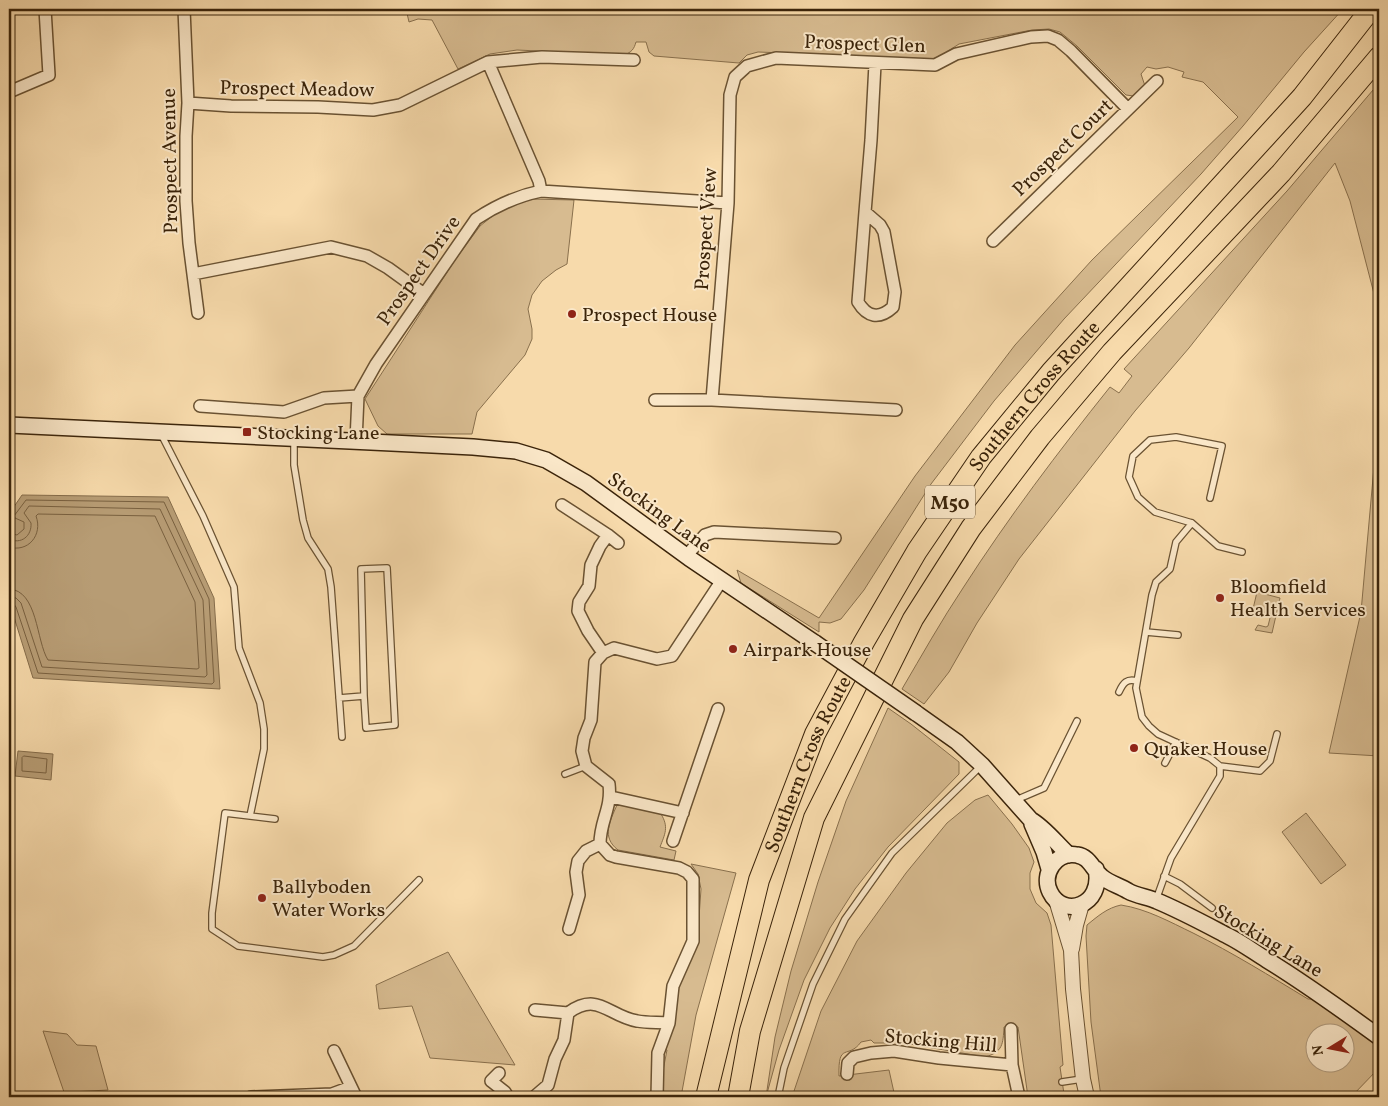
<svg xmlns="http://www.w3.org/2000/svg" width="1388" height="1106" font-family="Vollkorn,serif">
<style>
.green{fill:#d7bb90;stroke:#89704d;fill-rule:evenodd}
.water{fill:#b79c74;stroke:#856c4a}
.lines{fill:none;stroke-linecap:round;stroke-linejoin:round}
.shore{stroke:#79603f;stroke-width:1}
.service-casing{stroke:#6a5232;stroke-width:8}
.minor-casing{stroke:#6a5232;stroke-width:14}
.tertiary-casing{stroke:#6a5232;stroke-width:16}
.secondary-casing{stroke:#3b240a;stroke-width:18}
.motorway-casing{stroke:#3b240a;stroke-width:22}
.service{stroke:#fae7c8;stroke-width:5.5}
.minor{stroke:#fae7c8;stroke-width:11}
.tertiary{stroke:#fae7c8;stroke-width:14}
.secondary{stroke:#fae7c8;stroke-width:15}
.motorway{stroke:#f7daab;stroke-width:20}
.secondary-bridge-casing{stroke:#3b240a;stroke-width:18;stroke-linecap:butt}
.secondary-bridge{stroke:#fae7c8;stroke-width:15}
.poi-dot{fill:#8f2418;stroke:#fae7c8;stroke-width:2}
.labels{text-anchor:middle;stroke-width:4;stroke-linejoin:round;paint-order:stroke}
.shield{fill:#fae7c8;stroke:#745e43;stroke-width:1}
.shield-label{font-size:19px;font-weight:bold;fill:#3b240a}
.street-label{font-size:20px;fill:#3b240a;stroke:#fae7c8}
.poi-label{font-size:20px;fill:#3b240a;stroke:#fae7c8;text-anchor:start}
</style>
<rect width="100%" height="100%" fill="#f7daab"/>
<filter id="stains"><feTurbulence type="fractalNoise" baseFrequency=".004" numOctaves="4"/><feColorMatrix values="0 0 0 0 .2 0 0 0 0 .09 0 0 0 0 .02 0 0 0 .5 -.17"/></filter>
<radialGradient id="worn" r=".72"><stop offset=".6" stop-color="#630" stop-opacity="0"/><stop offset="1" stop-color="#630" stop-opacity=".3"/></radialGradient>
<path class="green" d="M406 9H1343L1304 52 1243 126 1201 174 1064 319 994 401 931 484 864 590 841 619 830 623 819 622V632L741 583 737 570 819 618 915 476 1015 345 1092 260 1238 117 1203 82 1182 77 1184 72 1168 67 1156 69 1147 67 1141 74 1145 86 1134 96 1126 95 1077 46 1060 32 1049 29 1032 30 959 44 937 58 925 60 838 55 758 52 747 55 739 63 654 56 649 52 646 42H636C634 49 632 52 624 55L517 50 490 54 458 69 432 20 418 19 409 22Z
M1379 83V313L1350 201 1335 163 1189 348 1135 411 1019 559 977 623 949 672 924 704 902 689C922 655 941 621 963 588 1008 518 1058 452 1110 387L1119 393 1132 376 1124 369 1287 191Z
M531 199 574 200 567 264 556 270 542 281 532 295 528 309 532 329V339L525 355 477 412 472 434H387L378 426 365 399 455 260 480 226 500 210Z
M1379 411V756L1329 753 1361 612Z
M1257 592 1280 598 1272 633 1255 630 1258 625 1266 627 1268 626 1271 614 1253 609Z
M888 708 911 724 959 762V774L888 847 855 889 830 928 804 980 779 1050 766 1097 775 1037 791 971 818 882 846 801Z
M988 795 1012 824 1029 848 1034 862 1030 873V889L1036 903 1047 913 1051 925 1063 1065 1060 1067 1064 1094 1069 1097H1028L1018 1027H1004C1003 1044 1003 1052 985 1057L904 1043H874L871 1040 861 1042C848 1060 838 1041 839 1076L889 1070 895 1097H792L821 1011 857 941 906 873 947 823 975 800Z
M617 805H626L661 814C669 827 665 834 660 847L676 851 674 860 618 850C601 837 610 821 617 805Z
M1306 813 1346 865 1321 884 1282 832Z
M691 864 736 873 696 1015 681 1097H664L663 1086H660L667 1050 664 1048 673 996 697 946 701 889 698 874Z
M1121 905C1147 909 1170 922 1193 933 1233 953 1270 976 1308 999H1313L1379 1046V1068L1351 1097H1101L1091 1022 1086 936 1087 925C1098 916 1107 908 1121 905ZM1316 1034H1346V1064H1316Z
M448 952 515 1065 430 1058 412 1006 379 1009 376 985Z
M43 1031 67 1034 77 1045 96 1046 108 1090 72 1092 65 1095Z"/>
<path class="water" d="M22 495 168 497 214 598 220 689 33 678 9 601V514Z
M18 751 53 754 51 780 15 776Z"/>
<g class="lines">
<path class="shore" d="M9 530 13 534 17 535 24 529V522L15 518 14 516 26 500 164 502 209 599 214 682 212 684 38 673 16 607 13 603H9
M9 539C21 545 32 536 31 523L24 513 29 506 160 509 203 600 207 675 205 677 42 667 21 603 16 598 9 596
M9 547C28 553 43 535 36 516L38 514 155 516 195 602 199 668 197 669 48 660C36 641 38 590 9 589
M24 756 47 759 46 773 22 771V758Z"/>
<defs>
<path id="service" d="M161 434 203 516 234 587 239 648 260 703 264 729V749L250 816
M294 439V465L303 520 308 538 328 569 331 587 342 737
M1192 523 1218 546 1242 552
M1146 632 1178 635
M1119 692C1123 683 1127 678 1137 681
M339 698 364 696 361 569 387 568 395 725 366 728 364 696
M1165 763 1176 742
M1220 766 1260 771 1270 761 1277 734
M565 774 586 766
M1016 800 1044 788 1077 721
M275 819 225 813 212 913V929L238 946 323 957 334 955 354 946 419 880
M1164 876 1180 884 1212 908
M1156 900 1171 858 1220 776V766L1210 758 1158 734 1149 726 1142 717 1136 688 1152 595 1156 582 1170 569 1176 542 1192 523 1155 512 1138 497 1129 477 1133 456 1150 440 1176 437 1222 446 1210 498
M1062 1082 1082 1079
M778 1097 784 1068 813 984 845 919 892 853 982 765"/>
<path id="minor" d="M184 9 188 103 186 136V201L189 243 198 313
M488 62 539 181 541 191
M9 92 49 75 45 9
M188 103 231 106 318 107 373 110 400 105 488 62 542 57 634 60
M865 212 858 302C867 317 879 320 893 307L895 292 884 232 880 225 865 212 871 140 875 64
M993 241 1157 81
M193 274 331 247 367 256 388 268 424 294
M655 400H712L896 410
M712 400 728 203 730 95 735 77 747 66 776 58 935 65 956 54 1031 37 1048 36 1058 40 1071 51 1128 109
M200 406 284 412 324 398 358 396
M356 441 358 396 376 364 476 219C497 205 517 196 541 191L728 203
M562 505 608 535 618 543
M686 556 705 535 714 532 835 538
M603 653 588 631 578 611 579 602 589 586 591 565 600 546 608 535
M611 797 683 813
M673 841 718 709
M569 929 579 895 576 872 578 861 586 851 600 844
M535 1010 568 1013C598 991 608 1016 637 1021 647 1023 659 1022 669 1023
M1011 1029 1012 1065
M334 1051 356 1097
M499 1073 491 1081 505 1092 508 1097
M847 1074 848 1063 854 1057 871 1053 894 1051 939 1058 1012 1065 1019 1097
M251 1097 332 1094 351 1087
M534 1097 548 1085 555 1059 564 1040 568 1013
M657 1097 658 1053 669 1023 673 986 693 941V879L687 872 679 868 616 857 610 855 600 844C600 820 612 809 609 784L586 766 582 751 584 738 591 720 595 662 603 653 614 648 657 659 672 656 722 580"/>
<path id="tertiary" d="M1056 900 1071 950 1073 989 1083 1079 1087 1097
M1072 949 1076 925 1082 904"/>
<path id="secondary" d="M9 425 371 442 473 447 516 451 546 460 586 483 689 558 815 643
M916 713 957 742 982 765 1031 820C1044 827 1057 844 1069 855
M1032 824 1044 852 1049 869
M1096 869C1104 906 1063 919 1050 892 1041 874 1056 851 1077 855 1090 857 1092 869 1102 877 1109 883 1120 886 1128 891 1137 896 1148 897 1157 901 1181 911 1205 924 1228 936 1242 943 1254 952 1267 960 1306 984 1342 1010 1379 1037"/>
<g id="motorway">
<path id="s1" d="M706 1097 759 880 815 734 864 642 917 551 981 457 1051 372 1302 97 1371 9"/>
<path d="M738 1097 750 1031 814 818 913 619 971 528 1040 437 1112 352 1281 173 1379 57"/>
</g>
</defs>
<use href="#service" class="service-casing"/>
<use href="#minor" class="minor-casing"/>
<use href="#tertiary" class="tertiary-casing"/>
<use href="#secondary" class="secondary-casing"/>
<use href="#motorway" class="motorway-casing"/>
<use href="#service" class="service"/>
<use href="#minor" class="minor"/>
<use href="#tertiary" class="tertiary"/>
<use href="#secondary" class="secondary"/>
<use href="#motorway" class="motorway"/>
<defs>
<path id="secondary-bridge" d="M815 643 916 713"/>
</defs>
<use href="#secondary-bridge" class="secondary-bridge-casing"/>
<use href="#secondary-bridge" class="secondary-bridge"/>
</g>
<g class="poi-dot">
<circle cx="572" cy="314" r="5"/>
<rect x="242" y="427" width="10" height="10" rx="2.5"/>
<circle cx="1220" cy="598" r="5"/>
<circle cx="733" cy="649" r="5"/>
<circle cx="1134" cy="748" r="5"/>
<circle cx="262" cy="898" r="5"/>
</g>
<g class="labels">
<rect class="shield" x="925" y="485.5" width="50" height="33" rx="4"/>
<g class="shield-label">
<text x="950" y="509">M50</text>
</g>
<g class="street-label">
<text transform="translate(865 43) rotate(2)" y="7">Prospect Glen</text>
<text transform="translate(297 88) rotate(1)" y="7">Prospect Meadow</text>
<text transform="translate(1062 147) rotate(-44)" y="7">Prospect Court</text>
<text transform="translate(169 161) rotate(-91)" y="7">Prospect Avenue</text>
<text transform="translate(705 229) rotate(-86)" y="7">Prospect View</text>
<text transform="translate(418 270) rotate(-55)" y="7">Prospect Drive</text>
<text dy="7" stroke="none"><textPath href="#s1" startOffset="784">Southern Cross Route</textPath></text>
<text transform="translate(660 512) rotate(36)" y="7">Stocking Lane</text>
<text dy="7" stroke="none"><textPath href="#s1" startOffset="349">Southern Cross Route</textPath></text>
<text transform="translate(1269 940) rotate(31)" y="7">Stocking Lane</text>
<text transform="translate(941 1040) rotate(5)" y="7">Stocking Hill</text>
</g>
<g class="poi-label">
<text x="582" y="321">Prospect House</text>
<text x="257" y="439">Stocking Lane</text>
<text x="1230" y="593">Bloomfield<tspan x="1230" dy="23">Health Services</tspan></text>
<text x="743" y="656">Airpark House</text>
<text x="1144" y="755">Quaker House</text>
<text x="272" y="893">Ballyboden<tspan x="272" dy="23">Water Works</tspan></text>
</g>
</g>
<rect width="1388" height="1106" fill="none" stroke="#f7daab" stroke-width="30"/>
<rect x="10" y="10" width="1368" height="1086" fill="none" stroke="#3b240a" stroke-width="2.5"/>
<rect x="15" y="15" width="1358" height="1076" fill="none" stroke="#3b240a"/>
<g transform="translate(1330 1048) rotate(260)"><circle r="24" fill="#fae7c8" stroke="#ae997c"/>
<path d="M0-4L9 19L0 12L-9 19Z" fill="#8f2418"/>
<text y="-8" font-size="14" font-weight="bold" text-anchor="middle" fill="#3b240a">N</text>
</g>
<rect width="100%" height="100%" filter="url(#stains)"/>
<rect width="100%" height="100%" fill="url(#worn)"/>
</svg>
